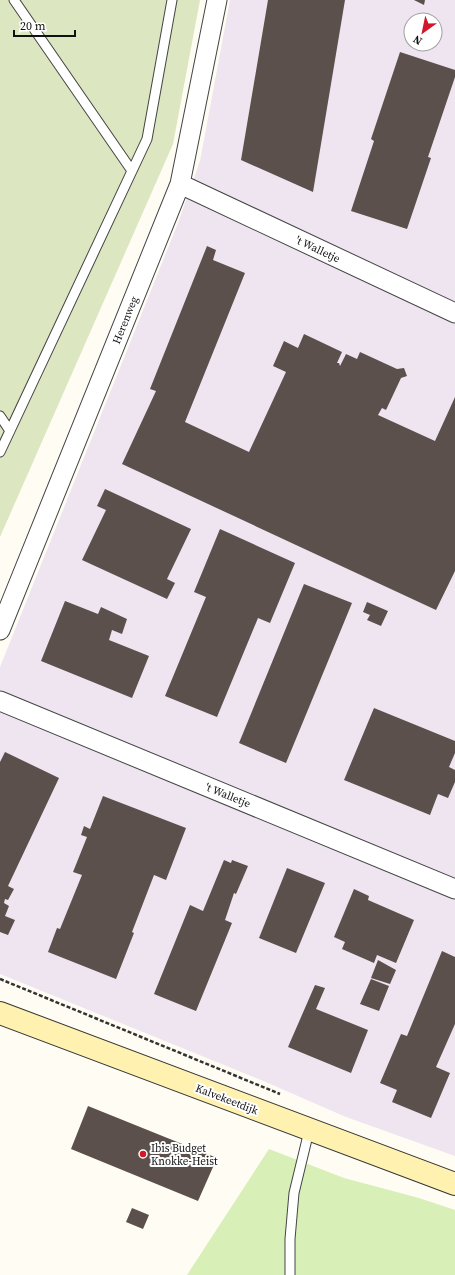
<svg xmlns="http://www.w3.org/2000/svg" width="455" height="1275" font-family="'Source Serif 4',serif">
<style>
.industrial{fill:#eee5f0;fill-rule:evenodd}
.green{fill:#d8efb8}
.cemetery{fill:#dce6c1}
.building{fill:#5b504b}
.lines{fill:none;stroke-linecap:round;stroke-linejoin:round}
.lane-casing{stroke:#444;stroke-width:11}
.street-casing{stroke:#444;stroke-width:21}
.secondary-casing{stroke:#333;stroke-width:24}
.path{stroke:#333;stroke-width:2.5;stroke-dasharray:4 2;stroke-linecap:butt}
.lane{stroke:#fff;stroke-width:9}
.street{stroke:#fff;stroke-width:19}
.secondary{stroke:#fff1af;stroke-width:22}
.poi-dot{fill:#d2172b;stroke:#fff;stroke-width:1.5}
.labels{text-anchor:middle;stroke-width:4;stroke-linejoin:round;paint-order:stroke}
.street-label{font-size:11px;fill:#111;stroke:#fff}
.poi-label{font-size:11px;fill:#111;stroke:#fff;text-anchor:start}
</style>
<rect width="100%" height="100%" fill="#fffcf4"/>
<path class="industrial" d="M230 0H455V1156L346 1117 261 1080 0 974V667L178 223 200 161ZM411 20H435V44H411Z"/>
<path class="green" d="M269 1149 344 1178 419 1198 455 1210V1275H187Z"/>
<path class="cemetery" d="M0 0H200L173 144 0 537Z"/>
<path class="building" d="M268 0H345L313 192 241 160Z
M414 0H425L424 5Z
M400 52 455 70V77L428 157 431 158 407 229 351 211 374 141 371 139Z
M207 246 216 250 213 260 245 273 185 422 249 452 286 372 273 366 284 341 298 348 304 334 342 352 337 363H339L340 366 346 354 357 359 360 352 397 369 404 368 407 376 401 378 386 410 382 408 378 415 435 441 455 397V571L436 610 122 464 156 391 150 389Z
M105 489 191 529 167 579 175 583 167 599 82 560 106 510 97 506Z
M220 529 295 563 270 623 258 618 217 717 165 696 206 597 194 592Z
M304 584 352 603 286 763 239 743Z
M65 601 98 614 101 607 127 619 122 634 112 630 109 640 149 656 132 698 41 661Z
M367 602 388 611 381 626 367 620 370 615 363 612Z
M374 708 455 741V753L449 767 455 770V782L448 798 438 794 430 815 344 780Z
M5 752 59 778 8 886 14 889 8 900 5 899 4 903 9 906 5 916 15 920 8 935 0 932V762Z
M103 796 186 828 166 880 154 875 132 932 134 933 116 979 48 952 57 928 60 929 82 875 73 872 87 837 81 835 84 826 90 829Z
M224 860 231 863 232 860 248 866 236 894 234 893 225 920 232 923 196 1011 154 994 190 905 203 911Z
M287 868 325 883 296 953 259 938Z
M354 889 369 896 368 900 414 920 396 963 377 955 374 963 342 949 345 942 334 937Z
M442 951 455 957V1024L436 1067 450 1073 431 1118 392 1102 397 1090 380 1083 401 1034 407 1036Z
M378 960 396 970 390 984 371 978Z
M371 979 389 986 379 1011 360 1004Z
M315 985 325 988 316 1009 368 1030 351 1073 288 1047Z
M88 1106 217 1158 198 1201 71 1149Z
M132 1208 149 1215 143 1229 126 1222Z"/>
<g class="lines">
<defs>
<path id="lane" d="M14 0 132 171
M0 416 10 431
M0 452 147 139 172 0
M290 1275V1239L294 1193 309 1131"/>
<path id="street" d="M180 184 455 313
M0 630 180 184 217 0
M0 701 455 889"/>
<path id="secondary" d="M0 1013 455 1184"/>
</defs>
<use href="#lane" class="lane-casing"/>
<use href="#street" class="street-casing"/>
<use href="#secondary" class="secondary-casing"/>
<path class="path" d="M0 979 280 1094"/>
<use href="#lane" class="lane"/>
<use href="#street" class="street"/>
<use href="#secondary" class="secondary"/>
</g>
<circle class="poi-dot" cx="143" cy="1154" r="4"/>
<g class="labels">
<g class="street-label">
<text transform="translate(318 249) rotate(25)" y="4">'t Walletje</text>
<text transform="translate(125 320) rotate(-68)" y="4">Herenweg</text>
<text transform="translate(228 795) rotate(22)" y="4">'t Walletje</text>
<text transform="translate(227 1099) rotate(21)" y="4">Kalvekeetdijk</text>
</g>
<g class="poi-label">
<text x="151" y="1152">Ibis Budget<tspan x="151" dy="13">Knokke-Heist</tspan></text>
</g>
</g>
<g transform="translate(423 32) rotate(213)"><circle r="19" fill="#ffffff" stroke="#a0a0a0"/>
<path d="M0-3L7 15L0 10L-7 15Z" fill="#d2172b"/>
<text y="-6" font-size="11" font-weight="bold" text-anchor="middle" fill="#111111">N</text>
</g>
<path d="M14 30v6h61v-6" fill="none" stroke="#111111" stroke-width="2"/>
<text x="20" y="30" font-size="12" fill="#111111" stroke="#ffffff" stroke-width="3" paint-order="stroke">20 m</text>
</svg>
